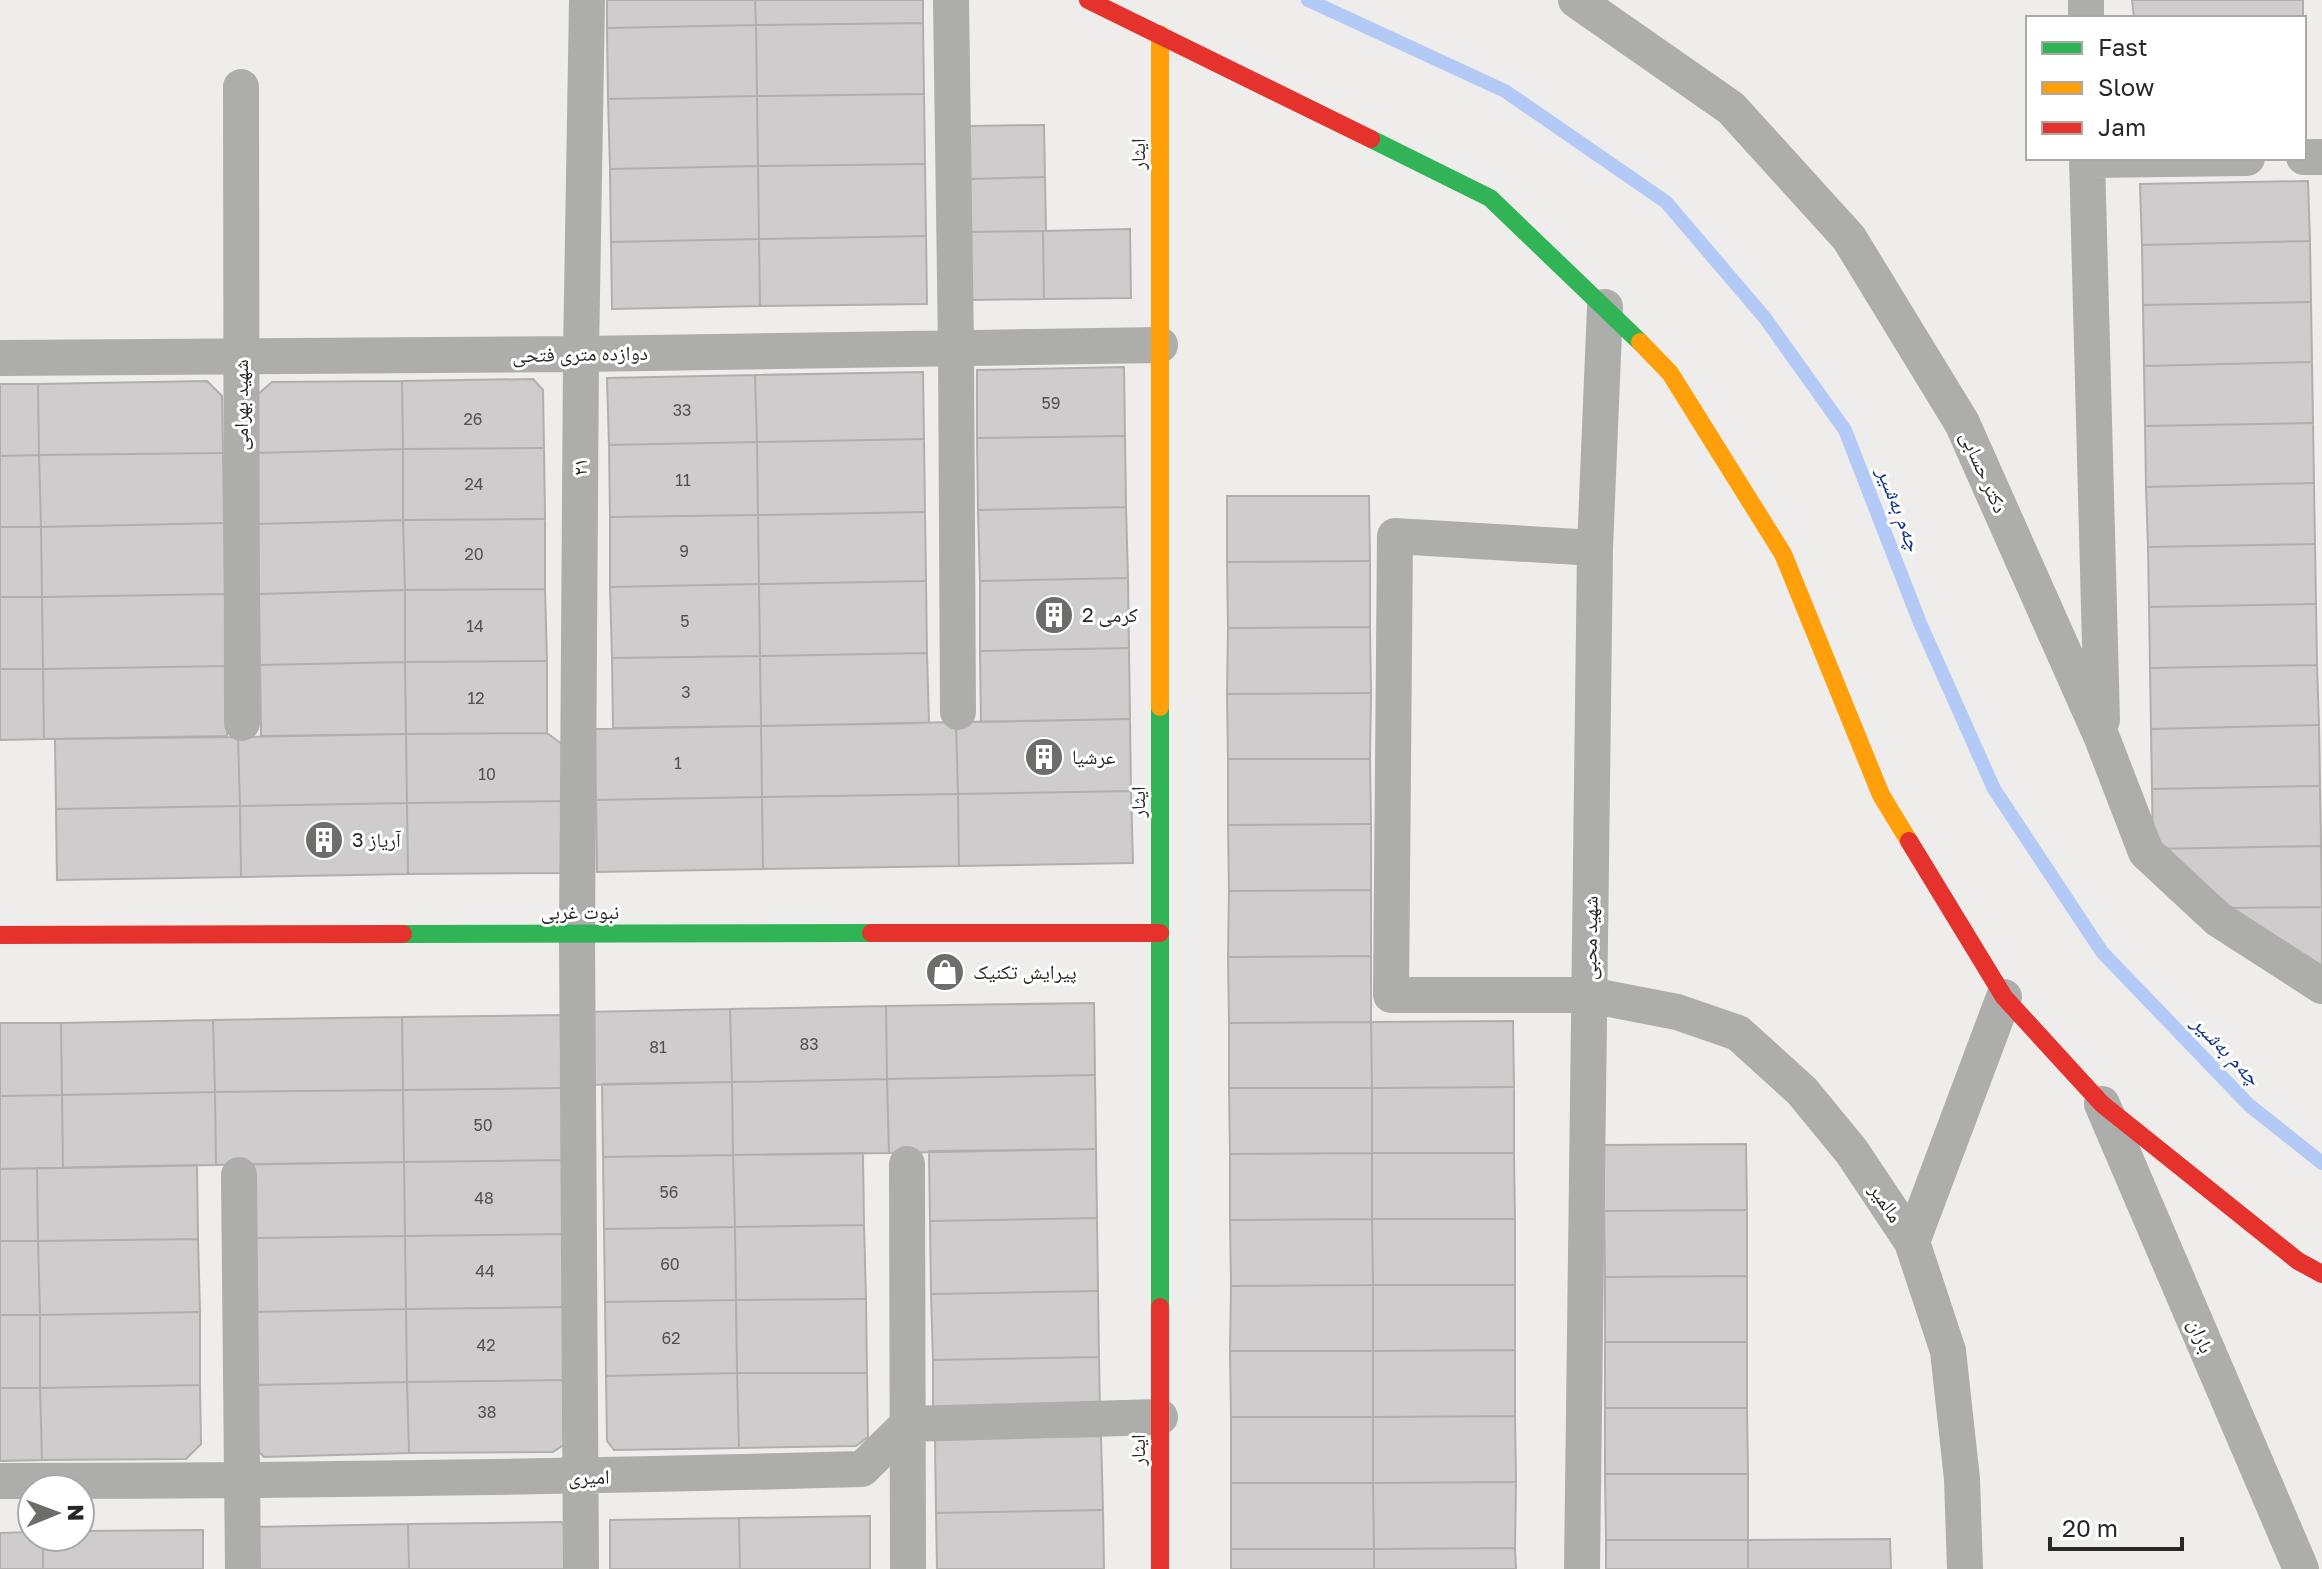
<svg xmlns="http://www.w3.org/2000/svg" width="2322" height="1569" font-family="'Golos Text','Noto Naskh Arabic',sans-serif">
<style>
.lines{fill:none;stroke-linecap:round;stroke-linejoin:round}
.stream{stroke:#b4caf6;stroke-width:14}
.building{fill:#cecccc;stroke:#b0afae;stroke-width:2}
.street{stroke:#adadac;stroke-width:36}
.fast{stroke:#30b455;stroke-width:18}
.slow{stroke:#ff9f0a;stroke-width:18}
.jam{stroke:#e5322d;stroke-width:18}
.labels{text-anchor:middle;stroke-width:6;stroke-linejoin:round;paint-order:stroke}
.number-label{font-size:16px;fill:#525150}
.street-label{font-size:20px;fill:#282827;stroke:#fff}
.poi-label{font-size:20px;fill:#282827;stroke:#fff;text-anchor:start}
.water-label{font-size:22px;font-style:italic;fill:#11348d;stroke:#fff}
</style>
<rect width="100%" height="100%" fill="#eeedec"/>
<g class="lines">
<path class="stream" d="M1308 0 1505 91 1666 202 1765 318 1845 430 1920 623 1994 789 2102 952 2249 1105 2322 1163"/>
</g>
<path class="building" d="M607 0H755L756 25 607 28Z
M755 0H923V23L756 25Z
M2132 0H2303V18H2134Z
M923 23 924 94 757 96 756 25Z
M756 25 757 96 608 99 607 28Z
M924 94 925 164 758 166 757 96Z
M757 96 758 166 610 169 608 99Z
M1044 125 1045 177 970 179 969 126Z
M925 164 926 236 759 239 758 166Z
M758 166 759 239 611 242 610 169Z
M1045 177 1046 231 971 232 970 179Z
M2308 181 2310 241 2142 245 2140 184Z
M1130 229 1131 298 1044 299 1043 231Z
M1043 231 1044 299 972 300 971 232Z
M926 236 927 304 760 306 759 239Z
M759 239 760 306 612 309 611 242Z
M2310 241 2311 302 2143 305 2142 245Z
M2311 302 2312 362 2144 366 2143 305Z
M2312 362 2313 423 2145 426 2144 366Z
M1124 367 1125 436 977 438V370Z
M923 372 924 439 757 442 755 375Z
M755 375 757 442 609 445 607 378Z
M533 379 543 390 544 448 403 449 402 381Z
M207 381 222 396 223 453 39 455 38 384Z
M402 381 403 449 257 453 256 396 272 382Z
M0 384H38L39 455 0 456Z
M2313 423 2314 483 2146 487 2145 426Z
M1125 436 1126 507 978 510 977 438Z
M924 439 925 512 758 515 757 442Z
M757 442 758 515 610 517 609 445Z
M544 448 545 519 403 520V449Z
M403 449V520L258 524 257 453Z
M223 453 224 523 41 527 39 455Z
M39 455 41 527H0V456Z
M2314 483 2315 544 2148 547 2146 487Z
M1227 496H1369L1370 561 1227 562Z
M1126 507 1128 578 980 581 978 510Z
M925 512 926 581 759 584 758 515Z
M758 515 759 584 610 587V517Z
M545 519V589L405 590 403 520Z
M403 520 405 590 259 594 258 524Z
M224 523 225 594 42 597 41 527Z
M0 527H41L42 597H0Z
M2315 544 2316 604 2149 607 2148 547Z
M1370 561V627L1228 628 1227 562Z
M1128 578 1129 648 980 651V581Z
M926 581 927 653 760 656 759 584Z
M759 584 760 656 612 658 610 587Z
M545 589 547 661 405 662V590Z
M405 590V662L260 665 259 594Z
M225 594 226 666 43 669 42 597Z
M0 597H42L43 669H0Z
M2316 604 2317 665 2150 668 2149 607Z
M1370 627 1371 693 1227 694 1228 628Z
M1129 648 1130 719 981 722 980 651Z
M927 653 929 723 761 726 760 656Z
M760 656 761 726 613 728 612 658Z
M547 661V733L406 734 405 662Z
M405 662 406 734 261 736 260 665Z
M2317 665 2319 725 2151 729 2150 668Z
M226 666 227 736 44 739 43 669Z
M0 669H43L44 739 0 740Z
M1371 693 1370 759H1228L1227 694Z
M1130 719 1131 791 958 794 956 722Z
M956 722 958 794 762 797 761 726Z
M2319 725 2320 786 2152 789 2151 729Z
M761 726 762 797 596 800 595 729Z
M547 733 566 747 567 801 407 803 406 734Z
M406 734 407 803 240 806 238 737Z
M238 737 240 806 56 809 55 739Z
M1228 759H1370L1371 824 1228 825Z
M2320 786 2321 846 2153 849 2152 789Z
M1131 791 1133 863 959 866 958 794Z
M958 794 959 866 763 869 762 797Z
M762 797 763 869 597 872 596 800Z
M567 801 568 873 408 874 407 803Z
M407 803 408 874 241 877 240 806Z
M240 806 241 877 57 880 56 809Z
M1371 824V890L1229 891 1228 825Z
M2321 846 2322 907 2229 908 2153 849Z
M1371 890V956L1228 957 1229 891Z
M2322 907V967L2229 908Z
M1371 956V1022L1229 1023 1228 957Z
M1094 1003 1095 1075 887 1079 886 1006Z
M886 1006 887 1079 732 1082 730 1009Z
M730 1009 732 1082 587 1085 585 1012Z
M562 1015 563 1088 403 1090 402 1017Z
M402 1017 403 1090 215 1092 213 1020Z
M213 1020 215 1092 62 1095 61 1023Z
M1513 1021 1514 1087 1372 1088 1371 1022Z
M1371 1022 1372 1088H1229V1023Z
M0 1023H61L62 1095 0 1096Z
M1095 1075 1096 1149 889 1153 887 1079Z
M887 1079 889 1153 733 1155 732 1082Z
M732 1082 733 1155 603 1157 602 1084Z
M1514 1087V1153H1372V1088Z
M563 1088V1160L404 1162 403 1090Z
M1229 1088H1372V1153L1230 1154Z
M403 1090 404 1162 216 1165 215 1092Z
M215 1092 216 1165 63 1168 62 1095Z
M62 1095 63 1168 0 1169V1096Z
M1746 1144 1747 1210 1604 1211V1145Z
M1096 1149 1097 1218 930 1221 929 1151Z
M863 1153 864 1225 735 1227 733 1155Z
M1372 1153H1514L1515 1219H1372Z
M1372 1153V1219L1230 1220V1154Z
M733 1155 735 1227 604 1229 603 1157Z
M563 1160 565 1234 405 1236 404 1162Z
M404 1162 405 1236 251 1238 250 1164Z
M197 1165 198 1239 38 1241 37 1168Z
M37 1168 38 1241H0V1169Z
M1747 1210V1276L1605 1277 1604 1211Z
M1097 1218 1098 1291 931 1294 930 1221Z
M1372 1219H1515V1285H1373Z
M1372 1219 1373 1285 1231 1286 1230 1220Z
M864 1225 866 1299 736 1300 735 1227Z
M735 1227 736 1300 605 1302 604 1229Z
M565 1234 566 1307 406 1309 405 1236Z
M405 1236 406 1309 252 1312 251 1238Z
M198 1239 200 1312 40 1315 38 1241Z
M0 1241H38L40 1315H0Z
M1747 1276V1342H1605V1277Z
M1373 1285H1515V1350L1373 1351Z
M1373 1285V1351H1230L1231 1286Z
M1098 1291 1099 1357 933 1360 931 1294Z
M866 1299 867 1373H737L736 1300Z
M736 1300 737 1373 606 1376 605 1302Z
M566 1307V1380L407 1382 406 1309Z
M406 1309 407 1382 253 1385 252 1312Z
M200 1312V1385L40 1388V1315Z
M0 1315H40V1388H0Z
M1605 1342H1747V1408H1605Z
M1515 1350V1416L1373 1417V1351Z
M1230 1351H1373V1417H1231Z
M1099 1357 1100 1412 933 1415V1360Z
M737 1373 739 1448 614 1450 607 1441 606 1376Z
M737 1373H867L868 1437 856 1446 739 1448Z
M566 1380 568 1442 553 1452 409 1453 407 1382Z
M407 1382 409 1453 264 1457 254 1447 253 1385Z
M200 1385 201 1444 186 1459 42 1460 40 1388Z
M0 1388H40L42 1460 0 1461Z
M1605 1408H1747L1748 1474H1605Z
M1515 1416 1516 1482 1373 1483V1417Z
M1231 1417H1373V1483H1231Z
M1101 1436 1103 1510 936 1513 935 1439Z
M1605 1474H1748V1540H1606Z
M1516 1482 1515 1548 1374 1549 1373 1483Z
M1231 1483H1373L1374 1549H1231Z
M1103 1510 1104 1569H937L936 1513Z
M870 1516V1569H740L739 1518Z
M739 1518 740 1569H610V1520Z
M561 1522 569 1530 570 1569H409L408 1524Z
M408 1524 409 1569H250L249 1527Z
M203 1530V1569H43V1537H80V1531Z
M32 1532V1537H43V1569H0V1533Z
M1890 1539 1891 1569H1748V1540Z
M1606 1540H1748V1569H1606Z
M1515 1548 1516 1569H1374V1549Z
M1231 1549H1374V1569H1231Z"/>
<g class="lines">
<path class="street" d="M951 0 956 348 958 712
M1576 0 1731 108 1849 238 1962 423 2102 738 2146 852 2218 919 2322 986
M2086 0V18
M241 87 242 723
M2304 157H2322
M2087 158 2102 720
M2088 160 2247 158
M0 358 581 354 1160 345
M1595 548 1395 536 1391 995H1589L1677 1012 1738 1033 1802 1091 1852 1152 1912 1242 1948 1351 1962 1479 1965 1569
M2102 1104 2301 1569
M907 1164 908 1569
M239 1175 243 1569
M1912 1242 2004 997
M0 1481C288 1481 575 1477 862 1469L908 1424 1160 1417
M581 1569 577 934 581 354 587 0
M1582 1569 1595 548 1605 307"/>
<path class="fast" d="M1371 139 1490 198 1640 342
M1160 707V1307
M403 934 871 933"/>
<path class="slow" d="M1160 34V707
M1640 342 1670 373 1783 554 1881 795 1909 841"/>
<path class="jam" d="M1088 0 1371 139
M1909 841 2004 997 2102 1104 2298 1261 2322 1274
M871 933H1160
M0 935 403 934
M1160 1307V1569"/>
</g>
<defs>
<symbol id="building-disc" viewBox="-11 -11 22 22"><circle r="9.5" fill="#6d6d6c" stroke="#fff"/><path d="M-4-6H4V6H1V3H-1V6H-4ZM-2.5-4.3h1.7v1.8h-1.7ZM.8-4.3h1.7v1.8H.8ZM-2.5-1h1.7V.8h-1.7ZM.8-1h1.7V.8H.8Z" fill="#fff"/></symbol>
<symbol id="shop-disc" viewBox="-11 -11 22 22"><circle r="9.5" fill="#6d6d6c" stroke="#fff"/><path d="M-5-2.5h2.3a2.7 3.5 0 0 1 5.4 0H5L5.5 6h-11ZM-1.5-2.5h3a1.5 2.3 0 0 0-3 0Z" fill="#fff"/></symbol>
</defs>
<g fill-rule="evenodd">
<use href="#building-disc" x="1032" y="593" width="44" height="44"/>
<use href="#building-disc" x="1022" y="735" width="44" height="44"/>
<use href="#building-disc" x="302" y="818" width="44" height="44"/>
<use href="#shop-disc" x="923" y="950" width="44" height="44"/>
</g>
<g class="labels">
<g class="number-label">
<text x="1051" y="409">59</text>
<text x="682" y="416">33</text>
<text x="473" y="425">26</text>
<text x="683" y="486">11</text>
<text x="474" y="490">24</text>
<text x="684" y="557">9</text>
<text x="474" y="560">20</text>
<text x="685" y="627">5</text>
<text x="475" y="632">14</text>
<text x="686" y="698">3</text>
<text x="476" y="704">12</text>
<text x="678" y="769">1</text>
<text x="487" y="780">10</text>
<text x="809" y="1050">83</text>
<text x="658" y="1053">81</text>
<text x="483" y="1131">50</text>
<text x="669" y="1198">56</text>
<text x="484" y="1204">48</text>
<text x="670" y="1270">60</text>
<text x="485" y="1277">44</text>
<text x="671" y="1344">62</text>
<text x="486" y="1351">42</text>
<text x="487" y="1418">38</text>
</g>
<g class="street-label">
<text transform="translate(1138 154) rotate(-90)" y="7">ایثار</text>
<text transform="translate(580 354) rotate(-1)" y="7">دوازده متری فتحی</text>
<text transform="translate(241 405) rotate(-90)" y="7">شهید بهرامی</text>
<text transform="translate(580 467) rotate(-90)" y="7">۲۱</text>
<text transform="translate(1984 472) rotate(66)" y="7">دکتر حسابی</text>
<text transform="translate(1138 802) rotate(-90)" y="7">ایثار</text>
<text x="580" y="919">نبوت غربی</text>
<text transform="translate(1590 938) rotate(-89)" y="7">شهید محبی</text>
<text transform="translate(1886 1203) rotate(56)" y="7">مالمیر</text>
<text transform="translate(2201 1336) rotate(67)" y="7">باران</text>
<text transform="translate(1138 1450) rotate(-90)" y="7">ایثار</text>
<text transform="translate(589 1477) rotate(-1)" y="7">امیری</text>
</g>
<g class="poi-label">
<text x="1082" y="622">کرمی 2</text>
<text x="1072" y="764">عرشیا</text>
<text x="352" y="847">آریاز 3</text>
<text x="973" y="979">پیرایش تکنیک</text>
</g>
<g class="water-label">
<text transform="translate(1900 509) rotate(69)" y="8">چەم بەشیر</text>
<text transform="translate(2227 1050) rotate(46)" y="8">چەم بەشیر</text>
</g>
</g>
<rect x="2026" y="16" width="280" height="144" fill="#ffffff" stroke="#a9a9a9" stroke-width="2"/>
<rect x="2042" y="42" width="40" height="12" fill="#30b455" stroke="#a9a9a9" stroke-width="2"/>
<text x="2098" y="56" font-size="24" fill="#282827">Fast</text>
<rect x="2042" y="82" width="40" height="12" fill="#ff9f0a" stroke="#a9a9a9" stroke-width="2"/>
<text x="2098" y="96" font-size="24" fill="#282827">Slow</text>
<rect x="2042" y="122" width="40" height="12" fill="#e5322d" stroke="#a9a9a9" stroke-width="2"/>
<text x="2098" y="136" font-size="24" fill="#282827">Jam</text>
<g transform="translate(56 1513) rotate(89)"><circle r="38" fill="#ffffff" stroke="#a9a9a9" stroke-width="2"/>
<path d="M0-6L14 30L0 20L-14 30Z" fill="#6d6d6c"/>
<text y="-12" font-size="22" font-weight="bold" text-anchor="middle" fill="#282827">N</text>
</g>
<path d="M2050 1537v12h132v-12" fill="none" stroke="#282827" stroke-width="4"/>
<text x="2062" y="1537" font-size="24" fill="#282827" stroke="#ffffff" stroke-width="6" paint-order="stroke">20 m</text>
</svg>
